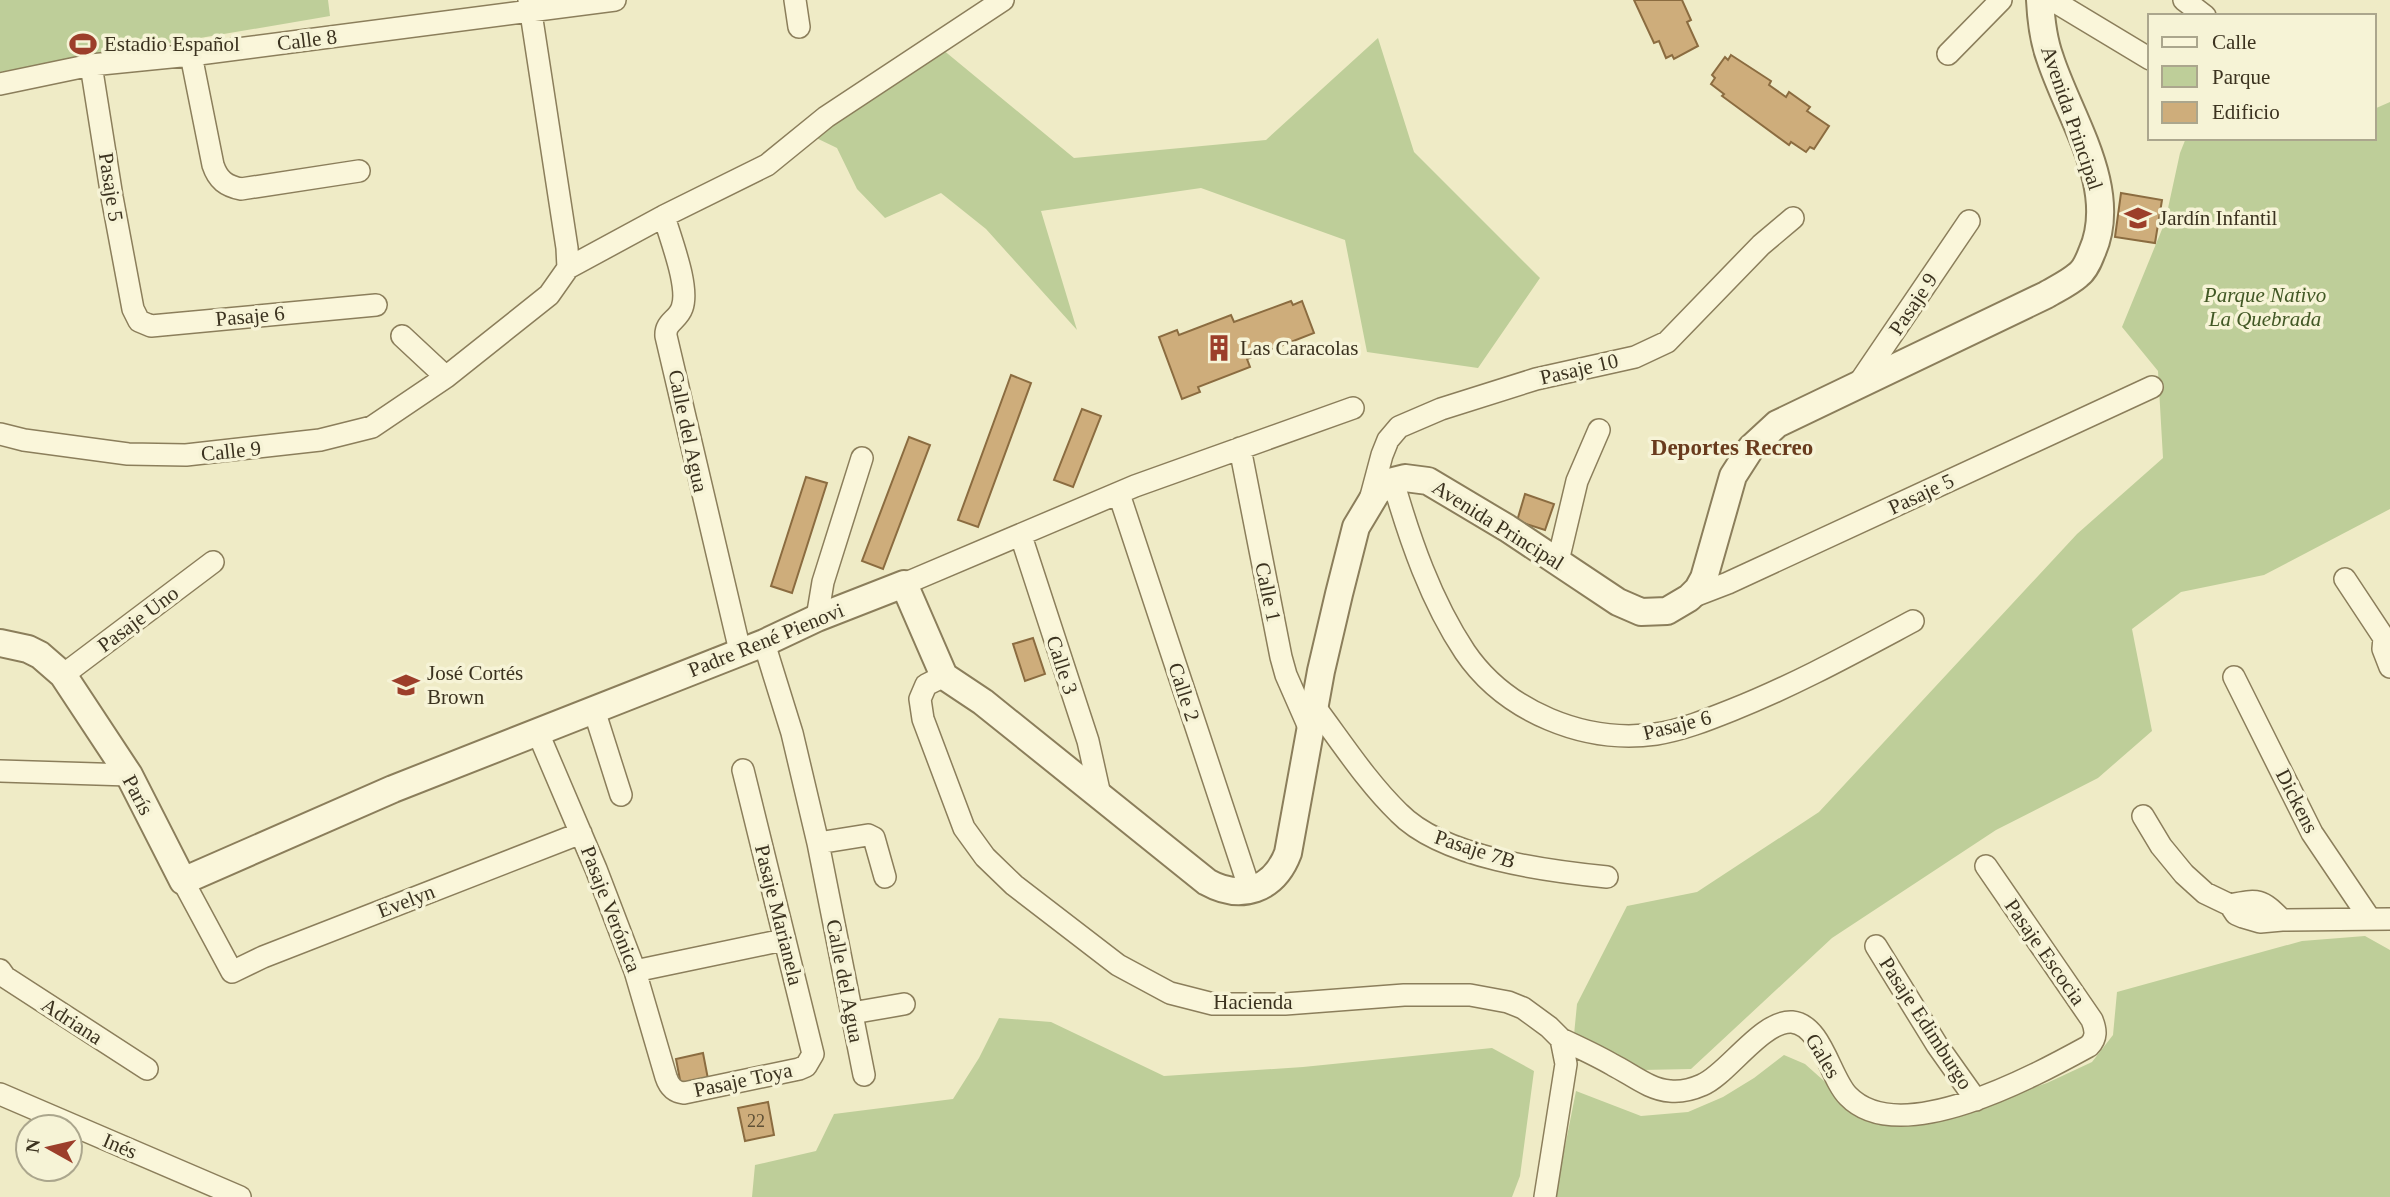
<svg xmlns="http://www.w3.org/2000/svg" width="2390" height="1197" font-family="Georgia,serif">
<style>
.green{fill:#bece99}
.building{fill:#cead7b;stroke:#8b6c40;stroke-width:2}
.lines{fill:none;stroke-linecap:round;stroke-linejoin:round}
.minor-casing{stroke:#8b7e5b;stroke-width:24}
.tertiary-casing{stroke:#8b7e5b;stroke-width:30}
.minor{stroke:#faf6da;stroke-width:21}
.tertiary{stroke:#faf6da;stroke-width:26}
.labels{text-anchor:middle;stroke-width:7;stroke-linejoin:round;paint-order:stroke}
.number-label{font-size:18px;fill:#605136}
.street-label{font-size:21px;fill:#3b321f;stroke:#f6f3d6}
.poi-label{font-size:21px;fill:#3b321f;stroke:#f6f3d6;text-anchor:start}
.park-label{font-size:21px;font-style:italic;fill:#425825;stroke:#f6f3d6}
.neighbourhood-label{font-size:23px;font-weight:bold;fill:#693b1d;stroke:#f6f3d6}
</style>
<rect width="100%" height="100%" fill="#efebc6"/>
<path class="green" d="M0 0H328L330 16 0 72Z
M1378 38 1414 152 1540 278 1478 368 1367 352 1345 240 1201 188 1041 211 1077 330 986 229 941 193 885 218 857 189 837 148 810 135 942 49 1074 158 1266 140Z
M2390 102V509L2264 575 2181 592 2132 629 2152 731 2098 778 1996 830 1832 938 1691 1069 1642 1070 1574 1035 1577 1004 1627 906 1697 892 1819 812 2077 534 2163 458 2158 371 2122 327 2165 222 2180 153 2186 138H2374V109Z
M2365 936 2390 950V1197H1555L1576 1091 1641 1116 1688 1112 1723 1097 1754 1078 1784 1055 1805 1064 1851 1105 1894 1122 1928 1123 2047 1083 2092 1062 2113 1035 2117 992 2302 941Z
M999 1018 1051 1022 1164 1076 1303 1067 1492 1048 1534 1071 1520 1176 1512 1197H752L755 1165 816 1151 834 1114 953 1099 979 1058Z"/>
<path class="building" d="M1634 0H1682L1691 20 1687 22 1698 46 1674 59 1672 55 1666 58 1659 41 1654 43Z
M1731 55 1771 81 1769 85 1786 97 1789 92 1810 107 1807 111 1829 126 1814 149 1810 147 1806 152 1791 142 1789 145 1722 96 1724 94 1711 84 1715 78 1712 75 1725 57 1728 60Z
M2121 193 2162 200 2155 243 2115 237Z
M1291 301 1293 305 1302 301 1314 333 1247 359 1250 367 1198 387 1200 392 1182 399 1159 337 1177 330 1179 335 1231 315 1234 322Z
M1011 375 1031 383 978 527 958 520Z
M1082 409 1101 416 1073 487 1054 480Z
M909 437 930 445 883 569 862 561Z
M806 477 827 483 792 593 771 586Z
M1525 494 1554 504 1545 530 1517 521Z
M1033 638 1045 674 1025 681 1013 644Z
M703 1053 708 1079 681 1085 676 1059Z
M768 1102 774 1135 745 1141 738 1108Z"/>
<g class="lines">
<defs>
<path id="minor" d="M795 0 799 27
M2052 0 2150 59
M2184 0 2205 16
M1948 54 2001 0
M191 55 213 165C218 180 226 186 241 189L359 171
M91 65 112 197 133 309 139 321 151 326 376 305
M0 84 91 65 191 55 615 0
M664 216C670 238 690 287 682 308 678 320 665 322 666 336L740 651
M568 268 664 216 767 165 826 117 1003 0
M402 336 446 377
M1857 386 1969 221
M0 434 24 440 128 454 186 455 320 440 372 427 446 377 549 295 568 268 567 248 529 0
M1240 448 1281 657 1286 675 1311 732
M1393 481C1410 540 1431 601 1465 652 1506 712 1585 744 1656 734 1682 730 1707 720 1732 710 1795 685 1853 653 1913 621
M1119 494 1250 890
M1370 500 1382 455 1388 440 1399 427 1441 409 1536 379 1635 357 1667 342 1761 245 1793 218
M1021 536 1088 741 1100 795
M1558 561 1577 481 1599 430
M2345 579 2384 638 2383 649 2390 667
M904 584 1135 486 1353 408
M1689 598 1728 583 2152 387
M817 618 823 582 862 458
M764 643 792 733 818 843 864 1075
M63 675 213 562
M944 676 926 685 920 699 923 719 964 828 985 857 1014 885 1118 965 1170 993 1213 1004H1285L1404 995H1470L1508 1002 1523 1008 1549 1027 1561 1039 1566 1064 1545 1197
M2234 677 2312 833 2370 919
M1315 707C1342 743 1367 782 1399 813 1443 858 1547 871 1607 877
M594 710 621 795
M538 733 596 869 635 971 666 1077C669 1086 674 1092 684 1093L799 1069 806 1066 813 1054 743 770
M0 771 129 775
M2143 816 2161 846 2184 874 2205 893 2230 905 2236 914 2243 917 2260 922 2282 920 2390 919
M818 843 868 835 874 838 885 877
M183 881 232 972 263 957 581 833
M2230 905C2259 899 2261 899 2282 920
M1876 946 1937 1045 1976 1100
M0 970 5 977 147 1069
M635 971 783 940
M852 1013 904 1004
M1561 1039C1578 1047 1596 1055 1613 1065 1631 1074 1650 1090 1670 1091 1680 1092 1693 1089 1702 1085 1727 1075 1762 1020 1792 1022 1822 1025 1830 1078 1848 1096 1900 1150 2036 1075 2089 1046 2097 1038 2096 1030 2092 1020L1986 866
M0 1094 240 1197"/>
<path id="tertiary" d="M0 643 28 649 40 655 63 675 129 775 183 881 393 789 764 643 817 618 904 584 944 676 983 702 1207 882C1241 901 1274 890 1288 853L1321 671 1339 594 1356 527 1377 492 1393 481 1405 478 1428 481 1507 528 1618 602 1641 612 1667 611 1689 598 1698 589 1704 578 1733 476 1751 448 1777 424 2046 295C2056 289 2069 283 2078 275 2085 270 2089 260 2092 252 2120 189 2069 117 2050 58 2043 39 2041 20 2040 0"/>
</defs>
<use href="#minor" class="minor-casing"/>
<use href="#tertiary" class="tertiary-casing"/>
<use href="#minor" class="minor"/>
<use href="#tertiary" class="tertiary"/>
</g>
<defs>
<symbol id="stadium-bare" viewBox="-9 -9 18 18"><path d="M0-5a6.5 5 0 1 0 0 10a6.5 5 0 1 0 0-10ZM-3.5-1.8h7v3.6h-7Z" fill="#9c3e2a" stroke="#f6f3d6" stroke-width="2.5" paint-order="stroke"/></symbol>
<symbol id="school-bare" viewBox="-9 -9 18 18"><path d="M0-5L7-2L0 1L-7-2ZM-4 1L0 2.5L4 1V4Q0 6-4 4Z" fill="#9c3e2a" stroke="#f6f3d6" stroke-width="2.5" paint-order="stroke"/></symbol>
<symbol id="building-bare" viewBox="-9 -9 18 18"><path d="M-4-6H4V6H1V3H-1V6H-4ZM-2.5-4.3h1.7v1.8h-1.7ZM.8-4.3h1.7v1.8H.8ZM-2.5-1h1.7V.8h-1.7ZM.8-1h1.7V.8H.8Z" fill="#9c3e2a" stroke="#f6f3d6" stroke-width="2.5" paint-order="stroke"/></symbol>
</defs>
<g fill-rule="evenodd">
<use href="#stadium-bare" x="64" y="25" width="38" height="38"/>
<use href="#school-bare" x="2119" y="199" width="38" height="38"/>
<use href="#building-bare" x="1200" y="329" width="38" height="38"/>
<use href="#school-bare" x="387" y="666" width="38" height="38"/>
</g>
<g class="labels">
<g class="number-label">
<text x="756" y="1127">22</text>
</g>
<g class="street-label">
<text transform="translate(307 40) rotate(-7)" y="7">Calle 8</text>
<text transform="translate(2072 118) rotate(71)" y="7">Avenida Principal</text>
<text transform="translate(111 187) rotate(81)" y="7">Pasaje 5</text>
<text transform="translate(1913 304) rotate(-56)" y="7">Pasaje 9</text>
<text transform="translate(250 316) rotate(-5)" y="7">Pasaje 6</text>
<text transform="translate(1579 369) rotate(-13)" y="7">Pasaje 10</text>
<text transform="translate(688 431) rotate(78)" y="7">Calle del Agua</text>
<text transform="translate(231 451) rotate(-6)" y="7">Calle 9</text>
<text transform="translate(1921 494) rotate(-25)" y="7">Pasaje 5</text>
<text transform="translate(1498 525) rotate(32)" y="7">Avenida Principal</text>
<text transform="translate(1268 592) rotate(78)" y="7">Calle 1</text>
<text transform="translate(138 619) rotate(-37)" y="7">Pasaje Uno</text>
<text transform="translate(766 640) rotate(-22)" y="7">Padre René Pienovi</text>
<text transform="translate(1062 665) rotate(72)" y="7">Calle 3</text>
<text transform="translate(1184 692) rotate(72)" y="7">Calle 2</text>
<text transform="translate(1677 725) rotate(-14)" y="7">Pasaje 6</text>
<text transform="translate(138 795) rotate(62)" y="7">París</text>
<text transform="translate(2297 801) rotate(63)" y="7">Dickens</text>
<text transform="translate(1475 849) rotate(18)" y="7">Pasaje 7B</text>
<text transform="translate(406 901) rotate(-21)" y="7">Evelyn</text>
<text transform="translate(611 909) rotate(69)" y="7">Pasaje Verónica</text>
<text transform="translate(779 915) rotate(76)" y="7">Pasaje Marianela</text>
<text transform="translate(2045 952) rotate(55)" y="7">Pasaje Escocia</text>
<text transform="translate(845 981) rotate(79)" y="7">Calle del Agua</text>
<text x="1253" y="1009">Hacienda</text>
<text transform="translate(72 1021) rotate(33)" y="7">Adriana</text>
<text transform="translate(1926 1023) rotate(57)" y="7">Pasaje Edimburgo</text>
<text transform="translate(1823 1056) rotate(59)" y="7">Gales</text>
<text transform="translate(743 1080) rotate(-12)" y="7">Pasaje Toya</text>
<text transform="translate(120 1146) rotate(23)" y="7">Inés</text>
</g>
<g class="poi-label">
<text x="104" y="51">Estadio Español</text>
<text x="2159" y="225">Jardín Infantil</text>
<text x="1240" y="355">Las Caracolas</text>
<text x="427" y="680">José Cortés<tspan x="427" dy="24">Brown</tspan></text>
</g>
<g class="park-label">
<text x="2265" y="302">Parque Nativo<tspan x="2265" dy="24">La Quebrada</tspan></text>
</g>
<g class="neighbourhood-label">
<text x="1732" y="455">Deportes Recreo</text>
</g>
</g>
<rect x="2148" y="14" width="228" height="126" fill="#f6f3d6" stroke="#aba68d" stroke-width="2"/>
<rect x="2162" y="37" width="35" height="10" fill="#faf6da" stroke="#aba68d" stroke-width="2"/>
<text x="2212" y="49" font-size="21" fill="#3b321f">Calle</text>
<rect x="2162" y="66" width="35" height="21" fill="#bece99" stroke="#aba68d" stroke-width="2"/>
<text x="2212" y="84" font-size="21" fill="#3b321f">Parque</text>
<rect x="2162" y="102" width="35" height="21" fill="#cead7b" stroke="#aba68d" stroke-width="2"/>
<text x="2212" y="119" font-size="21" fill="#3b321f">Edificio</text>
<g transform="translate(49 1148) rotate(278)"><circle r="33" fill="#f6f3d6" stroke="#aba68d" stroke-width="2"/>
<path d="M0-5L12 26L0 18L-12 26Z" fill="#9c3e2a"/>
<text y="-10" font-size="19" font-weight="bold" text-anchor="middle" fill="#3b321f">N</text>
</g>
</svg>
